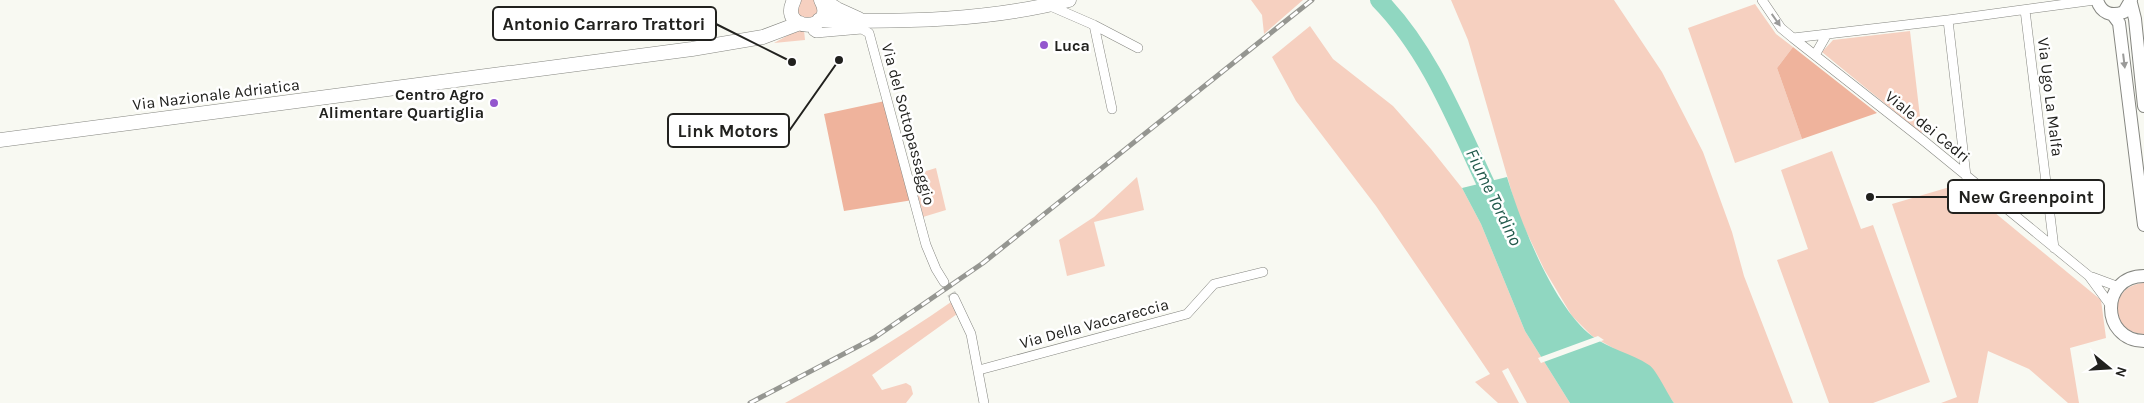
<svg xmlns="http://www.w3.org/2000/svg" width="2144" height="403" font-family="Karla,sans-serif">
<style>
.green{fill:#f6d0c0}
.forest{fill:#efb39c}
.water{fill:#90d7c1}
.pier{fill:#f8f9f2}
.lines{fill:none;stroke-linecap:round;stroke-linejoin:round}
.river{stroke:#90d7c1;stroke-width:18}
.street-tunnel{stroke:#cdcec8;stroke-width:9;stroke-dasharray:9 4.5;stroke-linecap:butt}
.street-casing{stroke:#858680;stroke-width:10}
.secondary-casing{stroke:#858680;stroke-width:14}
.primary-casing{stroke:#858680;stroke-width:15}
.street{stroke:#fff;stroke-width:9}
.secondary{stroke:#fff;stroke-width:12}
.primary{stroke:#fff;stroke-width:14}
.rail-casing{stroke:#959691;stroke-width:5}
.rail{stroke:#fff;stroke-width:3;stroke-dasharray:9;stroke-linecap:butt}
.oneway{fill:#9b9b9a}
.poi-dot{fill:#9457ce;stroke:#fff;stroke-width:2}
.labels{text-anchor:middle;stroke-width:5;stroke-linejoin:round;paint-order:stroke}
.poi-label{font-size:16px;font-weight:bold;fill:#21211e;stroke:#fff;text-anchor:start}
.street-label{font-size:16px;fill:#21211e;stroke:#fff}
.water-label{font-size:18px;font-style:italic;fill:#21594b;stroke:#fff}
.leader{fill:none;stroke:#21211e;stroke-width:2}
.callout-dot{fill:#21211e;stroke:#fff;stroke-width:2}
.callout{fill:#fff;stroke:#21211e;stroke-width:2}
.callout-label{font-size:18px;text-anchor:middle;font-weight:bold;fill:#21211e}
</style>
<rect width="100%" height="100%" fill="#f8f9f2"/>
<path class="green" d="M798 0H817L818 17 799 19 796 3Z
M1251 0H1303L1264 34 1262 15Z
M1451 0H1614L1662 72 1703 152 1732 232 1744 276 1793 403H1674L1664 389 1620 352 1592 336 1572 316 1544 269 1518 214 1468 40Z
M1755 4 1776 34 1793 47 1777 68 1802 139 1735 163 1688 28Z
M1310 26 1333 59 1393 106 1431 149 1462 188 1481 224 1525 331 1570 403H1527L1508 368 1502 371 1519 403H1498L1475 382 1490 374 1376 206 1296 101 1272 57Z
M804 30 805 40 774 43 792 33Z
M1910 31 1922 134 1822 52 1833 40Z
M1832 151 1861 229 1873 225 1930 382 1873 403H1829L1777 260 1808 249 1781 170Z
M936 168 946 210 923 217 913 175Z
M1137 177 1144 210 1094 222 1105 266 1067 276 1059 240 1094 217Z
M1960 184 2101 300 2106 338 2070 348 2079 403H2068L2029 369 1988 351 1978 403H1941L1957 397 1892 204Z
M2144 283V334C2109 333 2108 285 2144 283Z
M951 302 957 314 872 375 882 390 906 383 911 386 913 394 906 403H785C842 372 898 339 951 302Z"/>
<path class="forest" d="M1793 47 1877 113 1802 139 1777 68Z
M885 101 913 200 844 211 824 114Z"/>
<path class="water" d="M1507 177C1521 223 1553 306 1592 336 1609 349 1631 353 1649 365 1656 369 1668 395 1674 403H1570L1525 331 1481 224 1462 188Z"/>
<path class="pier" d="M1598 336 1604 340 1541 363 1538 358Z"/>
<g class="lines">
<path class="river" d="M1379 0C1434 56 1461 134 1495 203"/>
<path class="street-tunnel" d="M944 282 954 298"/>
<defs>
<path id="street" d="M1762 0 1781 28 1793 38 1924 141 2089 276 2111 306
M1048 5 1094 25 1112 109
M2025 10 2054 248
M1948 20 1966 176
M812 25 813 31 816 33 862 29 869 33 926 245 936 269 944 282
M1094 25 1138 48
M1793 38 1948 20 2095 0
M1815 55 1827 34
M2092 277 2119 287
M954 298 971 334 984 403
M979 370 1187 314 1214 284 1263 272"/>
<path id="secondary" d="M2097 0C2101 13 2111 17 2124 12L2131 0
M2131 3 2135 19 2144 106
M2113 15 2119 23 2144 225
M2144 276C2100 276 2100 340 2144 341"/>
<path id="primary" d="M794 0C777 34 839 32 821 0
M823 0 837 9 859 19
M819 20C903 22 988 21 1069 0
M0 140 692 49 763 37 800 23"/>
</defs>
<use href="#street" class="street-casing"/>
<use href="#secondary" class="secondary-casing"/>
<use href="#primary" class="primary-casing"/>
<use href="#street" class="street"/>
<use href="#secondary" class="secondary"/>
<use href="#primary" class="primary"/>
<defs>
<path id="rail" d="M750 403 874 338 983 263 1312 0"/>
</defs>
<use href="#rail" class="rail-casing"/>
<use href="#rail" class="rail"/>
</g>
<defs><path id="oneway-solid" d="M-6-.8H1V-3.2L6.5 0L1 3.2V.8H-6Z" transform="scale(1.25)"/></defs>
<g class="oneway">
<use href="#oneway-solid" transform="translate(1776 20) rotate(55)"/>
<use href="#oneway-solid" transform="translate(2124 61) rotate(83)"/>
</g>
<g class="poi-dot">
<circle cx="1044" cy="45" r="5"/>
<circle cx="494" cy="103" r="5"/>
</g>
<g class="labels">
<g class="poi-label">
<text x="1054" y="51">Luca</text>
<text x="484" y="100" text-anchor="end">Centro Agro<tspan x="484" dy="18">Alimentare Quartiglia</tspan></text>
</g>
<g class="street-label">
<text transform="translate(216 94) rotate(-7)" y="6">Via Nazionale Adriatica</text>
<text transform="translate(2051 97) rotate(83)" y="6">Via Ugo La Malfa</text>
<text transform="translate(909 124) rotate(75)" y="6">Via del Sottopassaggio</text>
<text transform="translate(1928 126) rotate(39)" y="6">Viale dei Cedri</text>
<text transform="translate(1094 323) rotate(-15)" y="6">Via Della Vaccareccia</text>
</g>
<g class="water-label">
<text transform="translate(1494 197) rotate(64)" y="6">Fiume Tordino</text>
</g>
</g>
<path class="leader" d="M792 62L716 24M839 60L789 131M1870 197L1948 197"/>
<g class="callout-dot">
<circle cx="792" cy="62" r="5"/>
<circle cx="839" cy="60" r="5"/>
<circle cx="1870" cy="197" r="5"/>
</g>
<g class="callout">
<rect x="493" y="7" width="223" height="33" rx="5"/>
<rect x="668" y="114" width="121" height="33" rx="5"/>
<rect x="1948" y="180" width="156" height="33" rx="5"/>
</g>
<g class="callout-label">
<text x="604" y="30">Antonio Carraro Trattori</text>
<text x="728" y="137">Link Motors</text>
<text x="2026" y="203">New Greenpoint</text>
</g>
<g transform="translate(2109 368) rotate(108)" stroke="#ffffff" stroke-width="4" paint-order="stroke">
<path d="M0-4L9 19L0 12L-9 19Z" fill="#21211e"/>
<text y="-8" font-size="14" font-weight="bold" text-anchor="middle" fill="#21211e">N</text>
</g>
</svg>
